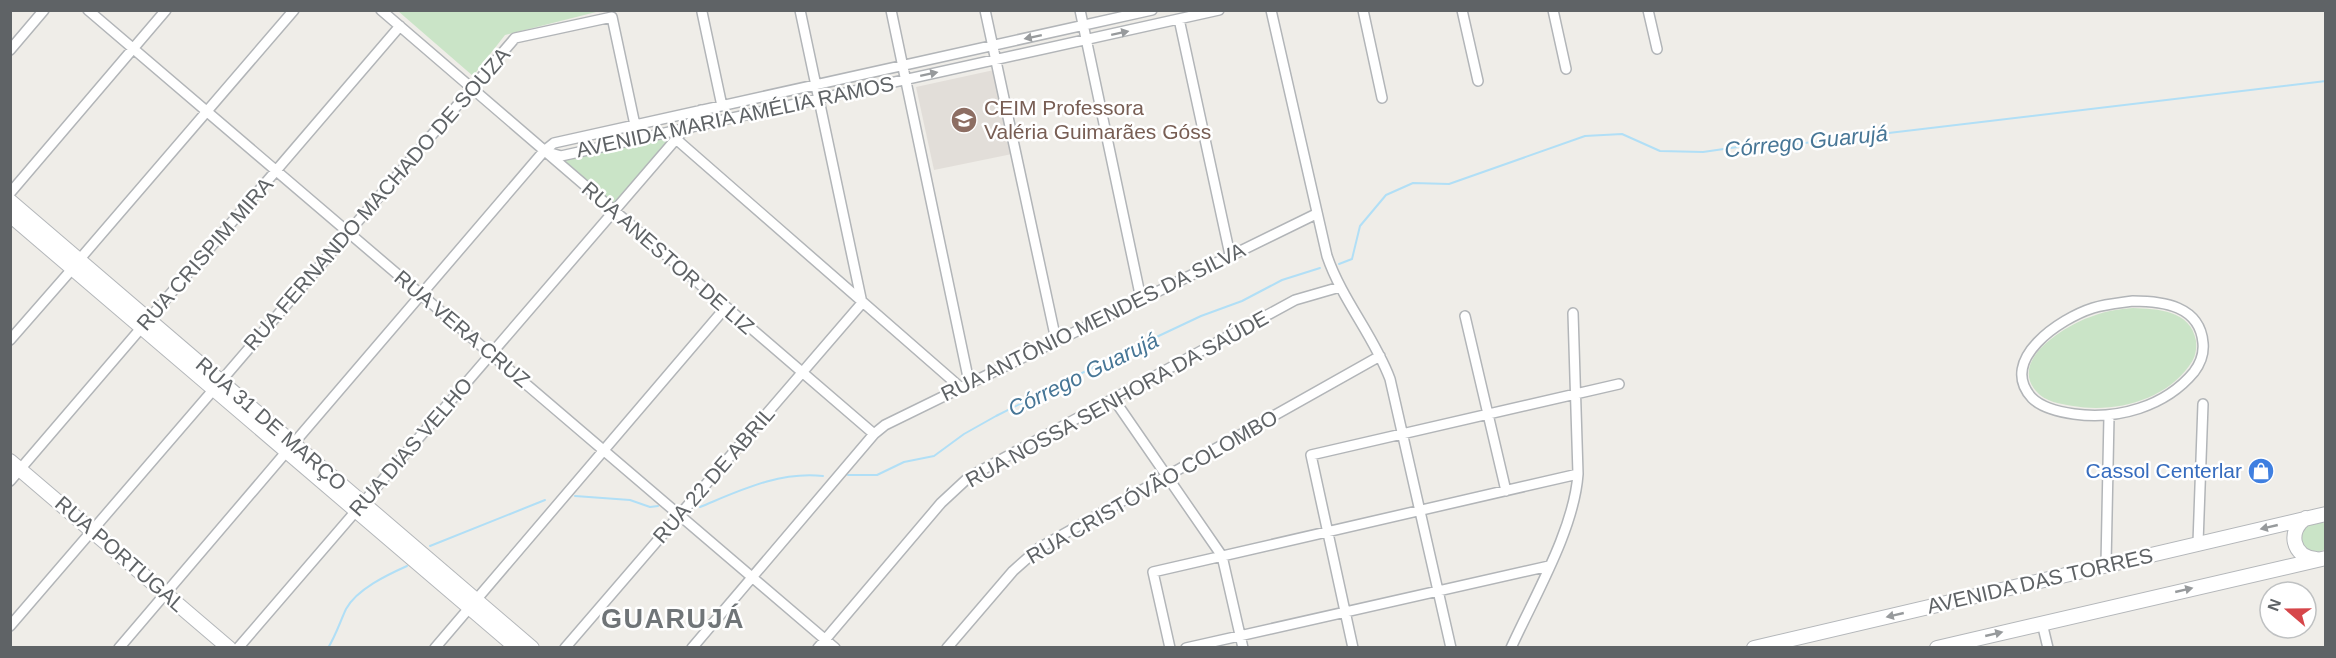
<svg xmlns="http://www.w3.org/2000/svg" width="2336" height="658" font-family="Arial,sans-serif">
<style>
.education{fill:#e2ded9}
.green{fill:#cae4c7}
.lines{fill:none;stroke-linecap:round;stroke-linejoin:round}
.stream{stroke:#b1dff6;stroke-width:2}
.street-casing{stroke:#b2b5b8;stroke-width:12}
.secondary-casing{stroke:#b4b7ba;stroke-width:16}
.street{stroke:#fff;stroke-width:9}
.secondary{stroke:#fff;stroke-width:14}
.oneway{fill:#979a9c}
.labels{text-anchor:middle;stroke-width:5;stroke-linejoin:round;paint-order:stroke}
.education-label{font-size:21px;fill:#785e54;stroke:#fff;text-anchor:start}
.street-label{font-size:21px;fill:#5f6366;stroke:#fff}
.shop-label{font-size:21px;fill:#366cbe;stroke:#fff;text-anchor:end}
.water-label{font-size:22px;font-style:italic;fill:#477696;stroke:#fff}
.district-label{font-size:27px;font-weight:bold;letter-spacing:1.5px;fill:#707578;stroke:#fff}
</style>
<rect width="100%" height="100%" fill="#efede8"/>
<path class="education" d="M994 70 1012 154 934 170 916 87Z"/>
<path class="green" d="M398 11 599 10 600 11 505 35 473 76Z
M686 128 614 211 544 151 561 156Z
M2133 308C2157 309 2191 310 2196 341 2197 350 2195 359 2189 366 2164 401 2114 413 2073 406 2061 404 2045 402 2036 391 2008 359 2068 324 2093 316 2106 311 2119 309 2133 308Z
M2320 521 2325 524V549C2314 556 2308 551 2300 543L2301 530 2304 525Z"/>
<g class="lines">
<path class="stream" d="M1339 264 1352 259 1360 226 1386 195 1413 183 1449 184 1585 136 1622 134 1660 151 1703 152 1779 141 1796 144 2326 81
M848 475H877L904 462 934 456 964 434 996 416 1114 357 1201 316 1242 301 1282 280 1320 268
M575 496 630 500 650 507 658 506
M700 507C739 491 779 471 823 476
M430 546 545 500
M328 648C336 635 340 622 346 609 357 589 387 575 407 566"/>
<defs>
<path id="street" d="M88 10 835 648
M381 10 874 434
M891 10 969 382
M985 10 1056 340
M1080 10 1141 299
M1271 10 1327 256C1342 300 1374 336 1390 379L1451 648
M1363 10 1382 98
M1462 10 1478 81
M1553 10 1566 69
M1648 10 1657 49
M702 12 722 106
M1179 19 1230 255
M10 50 44 10
M676 139 960 387
M544 151 561 156 1219 10
M10 193 166 10
M79 260 294 10
M2133 301C2163 301 2200 306 2203 343 2204 353 2200 364 2194 372 2165 407 2117 420 2074 414 2060 412 2042 408 2032 398 1997 360 2061 318 2093 308 2106 304 2119 303 2133 301Z
M1465 316 1506 491
M10 340 73 268
M221 381 515 38 612 17 635 125
M1113 398 1222 556 1243 648
M294 443 544 151 554 143 1152 10
M10 481 400 26
M2198 543 2203 404
M2106 565 2109 416
M476 600 726 307
M2042 623 2048 648
M10 626 214 389
M119 648 287 451
M238 648 701 110
M435 648 470 607
M565 648 862 303 800 10
M692 648 874 434 885 425 1316 214
M818 648 941 503 969 477 1295 300 1340 287
M947 648 1013 571 1039 548 1380 356
M1170 648 1153 572 1578 474
M1186 648 1549 566
M1353 648 1311 455 1619 384
M1511 648C1535 595 1574 530 1578 474L1573 313"/>
<path id="secondary" d="M10 201 532 648
M10 215 517 648
M10 461 229 648
M2306 518C2287 530 2292 557 2316 559
M1754 648 2326 514
M1937 648 2326 558"/>
</defs>
<use href="#street" class="street-casing"/>
<use href="#secondary" class="secondary-casing"/>
<use href="#street" class="street"/>
<use href="#secondary" class="secondary"/>
</g>
<defs><path id="oneway-solid" d="M-6-.8H1V-3.2L6.5 0L1 3.2V.8H-6Z" transform="scale(1.5)"/></defs>
<g class="oneway">
<use href="#oneway-solid" transform="translate(1120 33) rotate(-12)"/>
<use href="#oneway-solid" transform="translate(1033 37) rotate(168)"/>
<use href="#oneway-solid" transform="translate(929 74) rotate(-12)"/>
<use href="#oneway-solid" transform="translate(2269 527) rotate(167)"/>
<use href="#oneway-solid" transform="translate(2184 590) rotate(-13)"/>
<use href="#oneway-solid" transform="translate(1895 615) rotate(167)"/>
<use href="#oneway-solid" transform="translate(1994 634) rotate(-13)"/>
</g>
<defs>
<symbol id="school-disc" viewBox="-11 -11 22 22"><circle r="9.5" fill="#8d6e63" stroke="#fff"/><path d="M0-5L7-2L0 1L-7-2ZM-4 1L0 2.5L4 1V4Q0 6-4 4Z" fill="#fff"/></symbol>
<symbol id="shop-disc" viewBox="-11 -11 22 22"><circle r="9.5" fill="#3f7fe0" stroke="#fff"/><path d="M-5-2.5h2.3a2.7 3.5 0 0 1 5.4 0H5L5.5 6h-11ZM-1.5-2.5h3a1.5 2.3 0 0 0-3 0Z" fill="#fff"/></symbol>
</defs>
<g fill-rule="evenodd">
<use href="#school-disc" x="949" y="105" width="30" height="30"/>
<use href="#shop-disc" x="2246" y="456" width="30" height="30"/>
</g>
<g class="labels">
<g class="education-label">
<text x="984" y="115">CEIM Professora<tspan x="984" dy="24">Valéria Guimarães Góss</tspan></text>
</g>
<g class="street-label">
<text transform="translate(735 117) rotate(-12)" y="7">AVENIDA MARIA AMÉLIA RAMOS</text>
<text transform="translate(377 199) rotate(-49)" y="7">RUA FERNANDO MACHADO DE SOUZA</text>
<text transform="translate(205 254) rotate(-49)" y="7">RUA CRISPIM MIRA</text>
<text transform="translate(668 258) rotate(41)" y="7">RUA ANESTOR DE LIZ</text>
<text transform="translate(1093 322) rotate(-26)" y="7">RUA ANTÔNIO MENDES DA SILVA</text>
<text transform="translate(462 329) rotate(40)" y="7">RUA VERA CRUZ</text>
<text transform="translate(1117 399) rotate(-29)" y="7">RUA NOSSA SENHORA DA SAÚDE</text>
<text transform="translate(271 424) rotate(41)" y="7">RUA 31 DE MARÇO</text>
<text transform="translate(411 447) rotate(-49)" y="7">RUA DIAS VELHO</text>
<text transform="translate(714 475) rotate(-49)" y="7">RUA 22 DE ABRIL</text>
<text transform="translate(1152 487) rotate(-30)" y="7">RUA CRISTÓVÃO COLOMBO</text>
<text transform="translate(120 554) rotate(41)" y="7">RUA PORTUGAL</text>
<text transform="translate(2040 581) rotate(-13)" y="7">AVENIDA DAS TORRES</text>
</g>
<g class="shop-label">
<text x="2242" y="478">Cassol Centerlar</text>
</g>
<g class="water-label">
<text transform="translate(1806 141) rotate(-6)" y="8">Córrego Guarujá</text>
<text transform="translate(1083 374) rotate(-26)" y="8">Córrego Guarujá</text>
</g>
<g class="district-label">
<text x="673" y="628">GUARUJÁ</text>
</g>
</g>
<rect width="2336" height="658" fill="none" stroke="#5f6366" stroke-width="24"/>
<g transform="translate(2288 610) rotate(290)"><circle r="28" fill="#ffffff" stroke="#bfc1c2" stroke-width="1.5"/>
<path d="M0-4.5L10 22L0 15L-10 22Z" fill="#d6464a"/>
<text y="-9" font-size="16" font-weight="bold" text-anchor="middle" fill="#5f6366">N</text>
</g>
</svg>
